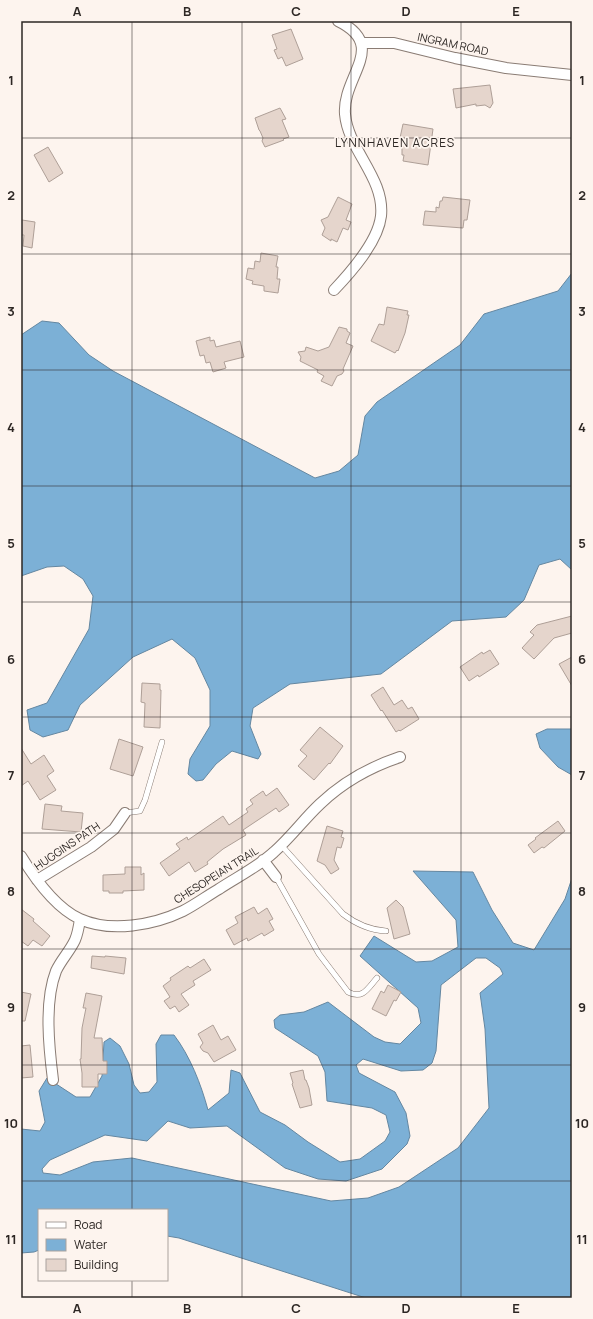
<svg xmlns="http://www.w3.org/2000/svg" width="593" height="1319" font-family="Manrope,sans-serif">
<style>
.water{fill:#7cb0d6;stroke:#6487a1;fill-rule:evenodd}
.building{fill:#e5d5cc;stroke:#ae9f97}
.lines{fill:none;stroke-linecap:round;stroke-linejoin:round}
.service-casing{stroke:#8a7c74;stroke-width:6}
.minor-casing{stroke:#8a7c74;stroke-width:12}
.service{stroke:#fff;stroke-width:5}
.minor{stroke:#fff;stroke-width:10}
.grid{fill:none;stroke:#2d2724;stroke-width:1;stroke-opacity:0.55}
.labels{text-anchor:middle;stroke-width:3.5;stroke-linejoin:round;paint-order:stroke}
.street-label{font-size:11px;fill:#2d2724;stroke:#fdf4ee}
.neighbourhood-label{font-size:12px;letter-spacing:1px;fill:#2d2724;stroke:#fdf4ee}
.neatline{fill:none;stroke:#2d2724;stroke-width:1.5}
.grid-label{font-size:13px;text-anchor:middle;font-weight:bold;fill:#2d2724}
</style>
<rect width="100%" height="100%" fill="#fdf4ee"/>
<path class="water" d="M572 273V570L560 559 539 565 524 600 506 617 452 621 381 674 290 684 253 708 250 726 261 754 258 759 232 751 216 764 203 780 196 781 188 774 190 759 210 726V690L195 658 172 639 133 657 80 705 68 730 43 737 30 730 27 710 47 703 89 629 93 596 83 579 64 566 47 567 21 576V335L42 321 59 323 89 355 113 371 315 478 339 471 358 455 365 416 377 402 460 345 484 314 558 291Z
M547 729H572V775L558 767 540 748 536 734Z
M413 871 473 872 492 910 513 943 534 950 565 899 572 878V1297L570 1298H366L179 1238 167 1236V1210H39V1250L34 1252 21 1253V1129L40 1131 45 1122 39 1091 47 1078 76 1097H90L102 1076 104 1042 110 1038 120 1046 129 1064 134 1085 140 1093 149 1092 157 1082 156 1044 161 1035H174C190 1056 201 1084 208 1110L229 1093 231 1070 240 1073 260 1112 285 1125 308 1142 340 1162 360 1159 385 1141 390 1132 386 1115 372 1108 327 1101 325 1072 318 1056 275 1028 274 1020 280 1015 304 1012 328 1002 374 1037 385 1042 400 1044 421 1023 418 1008 360 956 374 936 416 962 432 961 458 947 456 920ZM476 958H486L500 968 503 974 480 993 485 1029 489 1108 458 1148 399 1187 368 1198 331 1201 132 1158 93 1162 60 1175 43 1173 42 1169 50 1160 105 1135 147 1141 168 1121 190 1128 227 1126 285 1168 318 1179 346 1181 382 1169 407 1144 410 1136 406 1113 395 1092 359 1073 356 1065 363 1059 401 1071 423 1070 432 1063 436 1051 441 985Z"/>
<path class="building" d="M291 29 303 59 286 66 282 57 278 59 274 50 277 49 272 35Z
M490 85 493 103 490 108 485 105 476 106V104L456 108 453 89Z
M280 108 286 119 282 120 289 137 283 139 284 140 265 147 262 141 263 138 260 131 259 130 255 118Z
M403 124 433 129 428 165 403 161 404 155H402V149L405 138H400Z
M48 147 63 173 49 182 34 155Z
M338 197 352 204 346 220 351 222 348 230 343 228 337 242 331 239V241L322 235 325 228 321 220 328 217Z
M443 197 470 200 467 220H464L463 228 423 225 425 211 436 212V207L439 208 440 201H442Z
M22 220 35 222 32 248 23 246 24 235H21V221Z
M261 253 278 256 276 267H278L277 279H280L278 293 264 291V286L252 284 253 281 246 279 248 268 254 269 255 261 260 262Z
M387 307 408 311 407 315H409L405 333 398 351 397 350 395 353 371 341 379 324 384 325Z
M339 327 347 329V331L350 333 346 343 353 346 343 369 344 371 342 374 337 376 332 386 321 381 324 376 317 372 318 370 300 361 301 357 298 352 305 351 306 347 318 351 329 347Z
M210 337V341L214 340 216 347 240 341 244 357 224 362 226 368 213 372 210 362 206 363 204 355 200 356 196 341Z
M572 616V633L554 638 534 659 522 648 534 635 530 632 537 625Z
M490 650 499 664 479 677 478 675 469 681 460 667 482 652 483 654Z
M572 657V686L559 664Z
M142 683 160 684V690H161L160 728 144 727 145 703 141 702Z
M383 687 394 705 402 700 408 709 412 707 419 719 400 731 399 730 396 732 382 710 381 711 371 695Z
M320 727 343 746 330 764 329 763 314 780 298 766 307 756 300 750Z
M119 739 143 747 133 776 110 769Z
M21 748 31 764 44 755 54 771 47 776 56 790 40 800 28 781 21 786Z
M277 788 289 805 279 812 276 808 243 830 246 835 223 849 207 862 208 864 195 872 189 862 169 876 160 863 180 849 176 844 187 837 188 840 223 816 229 825 248 812 246 809 253 804 250 800 263 791 266 796Z
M45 804 62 806 61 811 83 813 81 832 42 829Z
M558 821 565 831 544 848 542 847 534 853 528 845 536 839 535 838Z
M327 826 343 831 341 837 344 838 341 848 337 847 334 860 339 869 331 874 325 865 317 861Z
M125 867H141V875L144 873V890L123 891V893H109V891H103V875L125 874Z
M396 900 403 907 410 934 394 939 387 908Z
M254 907 258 914 267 908 273 919 269 921 274 930 264 936 262 933 248 941 247 938 234 945 226 930 238 923 235 917Z
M21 909 34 919 33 921 50 936 42 946 33 940 28 946 21 941Z
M92 956 105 957V956L126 958 124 974 91 968Z
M204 959 211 970 193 981 195 985 181 994 189 1005 179 1012 175 1006 170 1009 164 1001 170 997 163 986 171 980 170 978 188 966 190 968Z
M388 985 401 992 396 1001 394 1000 386 1016 372 1009 381 991 384 993Z
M21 992 31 994 25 1021H21Z
M86 993 102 996 94 1038H102L103 1061H107V1074H98V1087H82V1073L80 1059H81L82 1028 86 1008H83Z
M213 1025 221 1040 228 1036 236 1050 214 1062 208 1053 203 1051 200 1047 203 1043 198 1034Z
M30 1045 33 1077 21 1078V1046Z
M303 1070 305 1080H306L309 1088 312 1105 300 1108 292 1084 293 1083 290 1073Z"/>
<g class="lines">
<defs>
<path id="service" d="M125 813 140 811 145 800 162 742
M281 845 343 914C356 924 369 930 386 931
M276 877 319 954 348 992C363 1000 368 988 377 978"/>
<path id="minor" d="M362 43H394L455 58 506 68 572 75
M334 290C351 272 378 242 381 216 385 178 348 150 345 114 342 76 389 46 338 21
M21 856C35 879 56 908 80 919 111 933 154 925 183 911 195 905 207 896 219 889 237 877 258 867 274 852 291 837 304 819 320 804 343 782 370 767 400 757
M263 860 276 877
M37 880 91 847 114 829 125 813
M53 1080C49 1048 44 1002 56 971 61 960 70 951 75 940 78 933 79 926 80 919"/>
</defs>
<use href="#service" class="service-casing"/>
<use href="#minor" class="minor-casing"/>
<use href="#service" class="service"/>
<use href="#minor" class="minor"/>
</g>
<path class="grid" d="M132 21V1210M242 21V1298M351 21V1298M461 21V1298M21 138H572M21 254H572M21 370H572M21 486H572M21 602H572M21 717H572M21 833H572M21 949H572M21 1065H572M21 1181H572M132 1280V1298"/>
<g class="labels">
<g class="street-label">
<text transform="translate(453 44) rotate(12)" y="4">INGRAM ROAD</text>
<text transform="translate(67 846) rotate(-34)" y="4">HUGGINS PATH</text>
<text transform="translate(216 875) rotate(-32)" y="4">CHESOPEIAN TRAIL</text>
</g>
<g class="neighbourhood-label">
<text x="395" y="147">LYNNHAVEN ACRES</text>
</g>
</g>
<rect width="593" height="1319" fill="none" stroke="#fdf4ee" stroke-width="44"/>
<rect x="38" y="1209" width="130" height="72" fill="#fdf4ee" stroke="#aaa29d"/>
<rect x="46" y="1222" width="20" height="6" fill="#ffffff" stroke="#aaa29d"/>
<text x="74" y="1229" font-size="12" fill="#2d2724">Road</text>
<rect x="46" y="1239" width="20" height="12" fill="#7cb0d6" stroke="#aaa29d"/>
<text x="74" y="1249" font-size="12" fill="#2d2724">Water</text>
<rect x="46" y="1259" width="20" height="12" fill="#e5d5cc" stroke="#aaa29d"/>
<text x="74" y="1269" font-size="12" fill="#2d2724">Building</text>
<rect x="22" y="22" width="549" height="1275" class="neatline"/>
<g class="grid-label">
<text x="77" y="16">A</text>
<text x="187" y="16">B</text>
<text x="296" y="16">C</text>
<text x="406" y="16">D</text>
<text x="516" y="16">E</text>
<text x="11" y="85">1</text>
<text x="582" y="85">1</text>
<text x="11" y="200">2</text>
<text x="582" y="200">2</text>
<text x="11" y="316">3</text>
<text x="582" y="316">3</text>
<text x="11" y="432">4</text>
<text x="582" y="432">4</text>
<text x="11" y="548">5</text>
<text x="582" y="548">5</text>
<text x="11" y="664">6</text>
<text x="582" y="664">6</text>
<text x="11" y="780">7</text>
<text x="582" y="780">7</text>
<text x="11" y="896">8</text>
<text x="582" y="896">8</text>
<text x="11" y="1012">9</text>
<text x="582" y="1012">9</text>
<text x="11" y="1128">10</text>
<text x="582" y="1128">10</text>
<text x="11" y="1244">11</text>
<text x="582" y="1244">11</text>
<text x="77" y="1313">A</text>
<text x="187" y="1313">B</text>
<text x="296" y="1313">C</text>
<text x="406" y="1313">D</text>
<text x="516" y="1313">E</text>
</g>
</svg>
